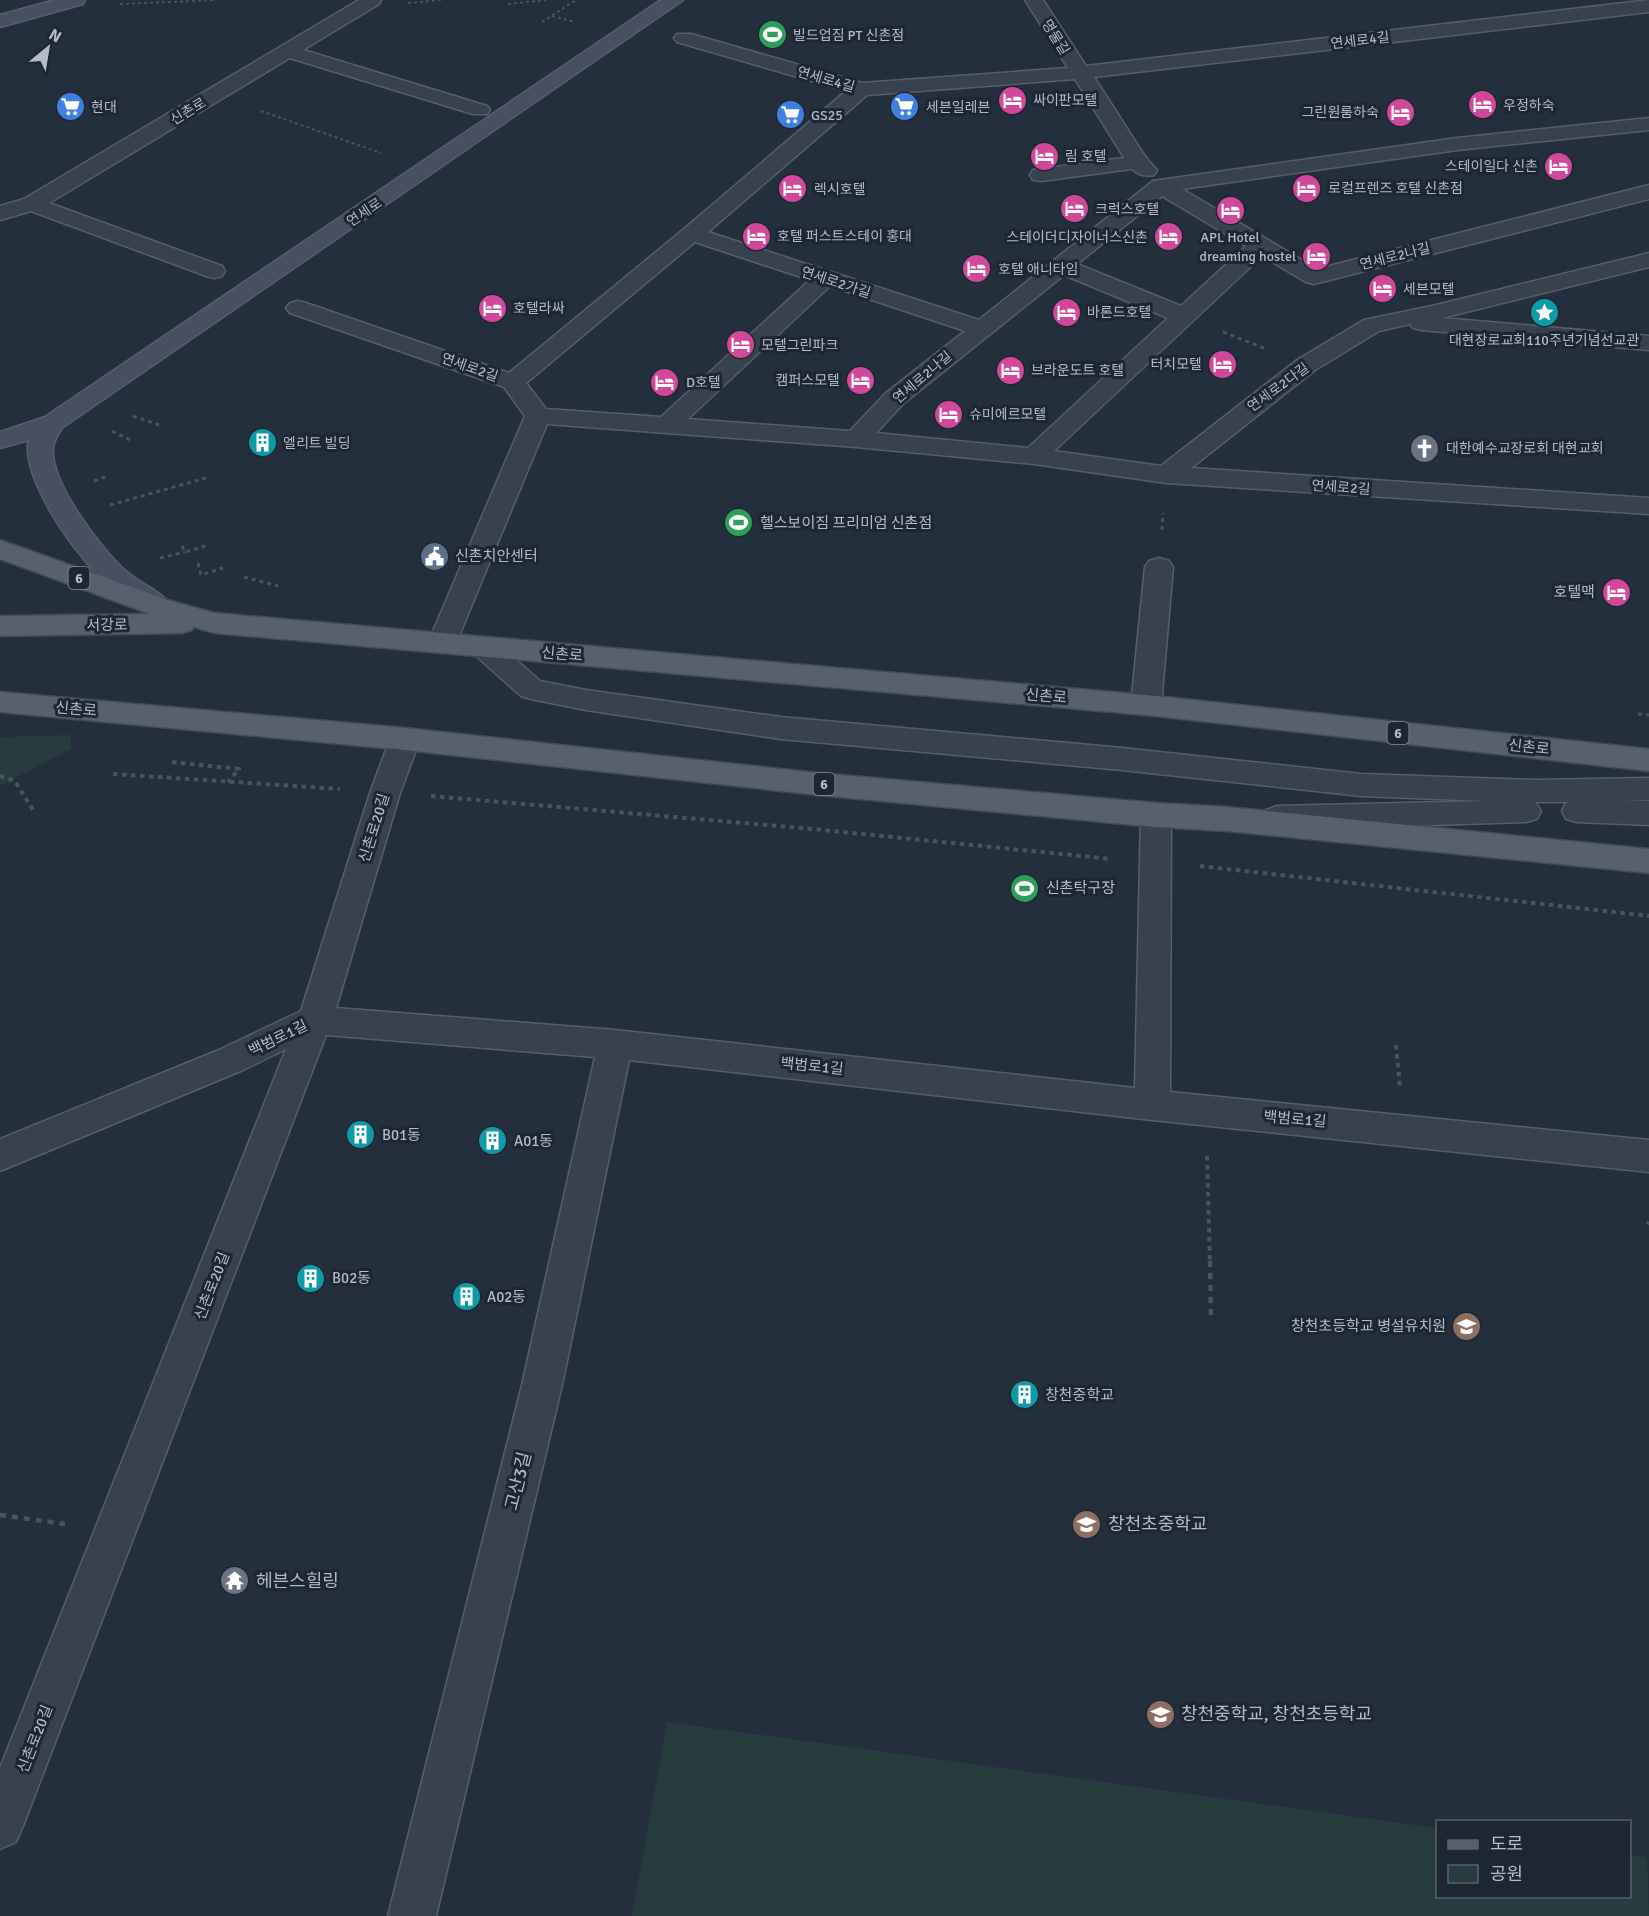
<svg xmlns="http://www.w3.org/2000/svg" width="1649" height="1916" font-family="Signika,'Noto Sans KR',sans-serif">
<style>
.green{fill:#263c3f}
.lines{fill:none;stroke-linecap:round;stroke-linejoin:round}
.lane-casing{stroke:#565f6c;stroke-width:3}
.street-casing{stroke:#565f6c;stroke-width:3}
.secondary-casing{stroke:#565f6c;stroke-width:3}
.primary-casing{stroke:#414a57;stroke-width:3}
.path-far3{stroke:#44595c;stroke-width:2;stroke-dasharray:3 3;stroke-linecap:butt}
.path-far2{stroke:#44595c;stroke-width:3;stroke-dasharray:4 4;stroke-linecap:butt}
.path-far1{stroke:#44595c;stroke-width:4;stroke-dasharray:4.5 4.5;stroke-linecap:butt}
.path{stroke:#44595c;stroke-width:4.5;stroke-dasharray:6 6;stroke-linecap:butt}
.lane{fill:#38414e;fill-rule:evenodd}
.street{fill:#38414e;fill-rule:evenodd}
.secondary{fill:#465061;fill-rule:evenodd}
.primary{fill:#56606e;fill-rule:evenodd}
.labels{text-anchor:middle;stroke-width:6;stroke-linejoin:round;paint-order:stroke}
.far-poi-label{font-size:14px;fill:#b4bcc9;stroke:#1d2633;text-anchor:start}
.far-street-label{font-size:14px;fill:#b4bcc9;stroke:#1d2633}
.shield{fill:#1d2633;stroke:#878f9c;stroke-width:1.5}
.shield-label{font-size:14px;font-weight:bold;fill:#b4bcc9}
.poi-label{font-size:15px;fill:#b4bcc9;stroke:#1d2633;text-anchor:start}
.street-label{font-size:15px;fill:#b4bcc9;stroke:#1d2633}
.near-street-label{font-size:18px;fill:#b4bcc9;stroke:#1d2633}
.near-poi-label{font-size:18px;fill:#b4bcc9;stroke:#1d2633;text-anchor:start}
</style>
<rect width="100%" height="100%" fill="#242f3e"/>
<path class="green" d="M71 735V749L0 786V737Z
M667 1722 1437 1828 1438 1896H1630V1855L1647 1857 1649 1916H632Z"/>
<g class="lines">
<defs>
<path id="lane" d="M287 45 487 106 490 110 487 114H473L280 55 277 51 280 47Z
M1138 156 1146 157 1149 162 1146 167 1041 181 1033 180 1030 175 1033 170 1041 169Z
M484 637 494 640 540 681 586 690 781 717 1122 748 1361 774 1536 780 1649 778V800L1622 801H1649V825L1577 822 1566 819 1562 811 1566 803 1570 802H1535L1541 811 1537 819 1526 822 1277 830 1266 826 1262 818 1266 810 1277 806 1487 801 1361 796 1122 770 781 739 586 710 531 699 521 696 474 654 470 647 474 640Z"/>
<path id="street" d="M359 0H381L379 4 49 203 222 266 225 271 222 276 214 278 206 276 31 211 0 220V206L24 199Z
M1025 0H1043L1086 66 1649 0V12L1094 77 1146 158 1157 170 1154 175C1142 177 1138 174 1130 167L1075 79 867 95 708 232 979 320 1153 181 1457 138 1649 118V130L1457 150 1182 189 1317 269 1649 185V199L1314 284 1306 282 1262 256 1054 451 1161 466 1297 360 1364 320 1432 306 1649 253V267L1442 318 1649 336V350L1421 330 1413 328 1410 324 1379 331 1315 370 1191 468 1649 498V514L1166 483 1034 464 856 447 547 424 456 643 452 650 442 653 432 650 428 643 525 416 504 387 290 313 286 308 290 303 298 301 306 303 509 373 684 229 846 91 677 42 674 38 677 34H691L862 83 1068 68ZM1162 196 1246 246 1181 306 1077 264ZM695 242 810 280 661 417 546 409 526 383ZM1064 275 1168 318 1028 448 876 433 904 403ZM830 286 965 331 886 393 850 431 688 419Z
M1159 558 1169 561 1173 567 1161 705 1156 712 1146 715 1136 712 1131 705 1145 567 1149 561Z
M405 728 416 731 420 739 400 793 336 1008 615 1030 1135 1088 1141 815 1145 807 1156 803 1167 807 1171 815 1170 1092 1649 1140V1172L1152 1120 629 1060 562 1385 436 1916H388L522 1385 595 1057 326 1035 23 1826 16 1842 0 1849V1768L286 1049 243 1070 0 1171V1139L219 1050 301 1011 370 793 390 739 394 731Z"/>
<path id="secondary" d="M55 0H85L83 4 0 27V15Z
M661 0H683L63 427C58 434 54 440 53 448 50 483 102 551 128 573 142 585 163 592 172 607L168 614C120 627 16 485 29 440L0 448V432L45 417Z"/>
<path id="primary" d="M0 540 168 600 214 613 1146 695 1649 749V771L1146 715 214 633 194 627 192 630 182 633 0 636V616L150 614 0 559Z
M0 692 405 728 818 773 1156 803 1227 807 1649 849V873L1227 831 1156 827 818 795 405 750 0 712Z"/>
</defs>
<use href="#lane" class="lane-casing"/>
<use href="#street" class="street-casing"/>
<use href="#secondary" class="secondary-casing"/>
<use href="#primary" class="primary-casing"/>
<path class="path-far3" d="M408 3 442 0
M120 4 216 0
M508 4 546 0
M552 16 575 22
M542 22 576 0
M261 111 381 153"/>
<path class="path-far2" d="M1223 332 1264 348
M133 416 159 425
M112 431 130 440
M94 481 105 477
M110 505 206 478
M1162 530 1163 513
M182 546 185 552 209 545
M160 558 185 552
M198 563 201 575 223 568
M244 577 278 586
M1638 714 1649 715"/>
<path class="path-far1" d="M172 762 239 769 228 782
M113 774 340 789
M0 776 15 781 33 810
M431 796 813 829 1111 859
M1200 866 1649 916
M1396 1045 1400 1087
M1207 1156 1210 1263
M1647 1224 1649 1222"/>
<path class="path" d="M1210 1261 1211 1318
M0 1515 65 1524"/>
<use href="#lane" class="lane"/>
<use href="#street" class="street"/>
<use href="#secondary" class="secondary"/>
<use href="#primary" class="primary"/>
</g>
<defs>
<symbol id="stadium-disc" viewBox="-11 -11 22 22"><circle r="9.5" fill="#2e9e5b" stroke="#1d2633"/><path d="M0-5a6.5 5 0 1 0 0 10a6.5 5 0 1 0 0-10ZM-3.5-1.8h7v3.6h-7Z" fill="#fff"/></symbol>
<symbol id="hotel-disc" viewBox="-11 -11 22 22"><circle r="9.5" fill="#d1479c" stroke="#1d2633"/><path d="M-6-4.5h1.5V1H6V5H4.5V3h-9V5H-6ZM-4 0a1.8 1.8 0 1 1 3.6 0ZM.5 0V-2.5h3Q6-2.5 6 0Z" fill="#fff"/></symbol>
<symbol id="supermarket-disc" viewBox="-11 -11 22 22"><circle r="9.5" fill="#3f7fe0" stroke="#1d2633"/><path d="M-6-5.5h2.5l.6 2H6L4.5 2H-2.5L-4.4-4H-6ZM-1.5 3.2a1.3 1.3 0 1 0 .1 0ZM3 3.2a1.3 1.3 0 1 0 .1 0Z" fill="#fff"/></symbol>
<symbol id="sight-disc" viewBox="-11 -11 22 22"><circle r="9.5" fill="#0f9aa8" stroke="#1d2633"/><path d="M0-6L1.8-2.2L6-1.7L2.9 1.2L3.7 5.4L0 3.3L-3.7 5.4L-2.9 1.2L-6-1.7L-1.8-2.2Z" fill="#fff"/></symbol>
<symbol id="building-disc" viewBox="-11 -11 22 22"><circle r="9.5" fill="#0f9aa8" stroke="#1d2633"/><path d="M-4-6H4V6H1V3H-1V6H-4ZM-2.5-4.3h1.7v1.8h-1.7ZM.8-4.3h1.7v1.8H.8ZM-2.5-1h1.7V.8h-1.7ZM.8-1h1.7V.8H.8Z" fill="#fff"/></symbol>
<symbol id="church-disc" viewBox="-11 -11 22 22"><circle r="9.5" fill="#6b7280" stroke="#1d2633"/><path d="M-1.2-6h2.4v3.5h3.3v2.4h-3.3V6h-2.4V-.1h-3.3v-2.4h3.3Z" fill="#fff"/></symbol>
<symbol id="civic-disc" viewBox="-11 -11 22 22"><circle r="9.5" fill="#5c6f8a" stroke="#1d2633"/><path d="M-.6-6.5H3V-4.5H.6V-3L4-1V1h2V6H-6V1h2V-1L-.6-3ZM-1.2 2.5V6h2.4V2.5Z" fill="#fff"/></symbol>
<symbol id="school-disc" viewBox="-11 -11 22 22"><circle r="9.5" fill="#8d6e63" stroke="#1d2633"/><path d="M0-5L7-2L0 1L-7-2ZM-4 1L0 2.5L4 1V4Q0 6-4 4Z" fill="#fff"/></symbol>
<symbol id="temple-disc" viewBox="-11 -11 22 22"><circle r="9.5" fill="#6b7280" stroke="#1d2633"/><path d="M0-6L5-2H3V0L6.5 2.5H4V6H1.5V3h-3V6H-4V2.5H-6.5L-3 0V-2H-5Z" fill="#fff"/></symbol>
</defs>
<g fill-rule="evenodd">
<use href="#stadium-disc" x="756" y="18" width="33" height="33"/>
<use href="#hotel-disc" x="996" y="84" width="33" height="33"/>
<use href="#hotel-disc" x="1466" y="88" width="33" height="33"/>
<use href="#supermarket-disc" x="54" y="90" width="33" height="33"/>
<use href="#supermarket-disc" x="888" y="90" width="33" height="33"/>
<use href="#hotel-disc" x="1384" y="96" width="33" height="33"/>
<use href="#supermarket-disc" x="774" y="98" width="33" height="33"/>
<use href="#hotel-disc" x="1028" y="140" width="33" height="33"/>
<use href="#hotel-disc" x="1542" y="150" width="33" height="33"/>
<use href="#hotel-disc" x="1290" y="172" width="33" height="33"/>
<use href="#hotel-disc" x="776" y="172" width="33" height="33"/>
<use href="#hotel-disc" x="1058" y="192" width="33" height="33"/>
<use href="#hotel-disc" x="1214" y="194" width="33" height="33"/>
<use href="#hotel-disc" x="740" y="220" width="33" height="33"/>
<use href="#hotel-disc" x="1152" y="220" width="33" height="33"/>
<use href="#hotel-disc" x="1300" y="240" width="33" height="33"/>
<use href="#hotel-disc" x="960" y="252" width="33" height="33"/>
<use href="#hotel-disc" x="1366" y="272" width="33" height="33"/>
<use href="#hotel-disc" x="476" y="292" width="33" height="33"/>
<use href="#hotel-disc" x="1050" y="296" width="33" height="33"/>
<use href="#sight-disc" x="1528" y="296" width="33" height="33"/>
<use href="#hotel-disc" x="724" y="328" width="33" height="33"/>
<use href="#hotel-disc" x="1206" y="348" width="33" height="33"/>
<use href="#hotel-disc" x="994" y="354" width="33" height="33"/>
<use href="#hotel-disc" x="844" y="364" width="33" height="33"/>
<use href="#hotel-disc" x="648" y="366" width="33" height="33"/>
<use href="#hotel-disc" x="932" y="398" width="33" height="33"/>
<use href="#building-disc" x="246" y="426" width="33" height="33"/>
<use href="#church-disc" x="1408" y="432" width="33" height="33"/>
<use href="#stadium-disc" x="722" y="506" width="33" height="33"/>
<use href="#civic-disc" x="418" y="540" width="33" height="33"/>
<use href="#hotel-disc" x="1600" y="576" width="33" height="33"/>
<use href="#stadium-disc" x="1008" y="872" width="33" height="33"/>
<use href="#building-disc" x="344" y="1118" width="33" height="33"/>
<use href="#building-disc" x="476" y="1124" width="33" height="33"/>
<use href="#building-disc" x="294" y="1262" width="33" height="33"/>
<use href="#building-disc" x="450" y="1280" width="33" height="33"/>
<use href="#school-disc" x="1450" y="1310" width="33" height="33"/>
<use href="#building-disc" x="1008" y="1378" width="33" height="33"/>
<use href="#school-disc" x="1070" y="1508" width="33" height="33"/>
<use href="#temple-disc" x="218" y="1564" width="33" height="33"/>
<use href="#school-disc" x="1144" y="1698" width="33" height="33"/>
</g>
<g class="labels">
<g class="far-poi-label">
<text x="793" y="40">빌드업짐 PT 신촌점</text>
<text x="1033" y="105">싸이판모텔</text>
<text x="1503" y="110">우정하숙</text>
<text x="91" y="112">현대</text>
<text x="926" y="112">세븐일레븐</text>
<text x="1379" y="117" text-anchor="end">그린원룸하숙</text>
<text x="811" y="120">GS25</text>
<text x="1065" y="161">림 호텔</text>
<text x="1538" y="171" text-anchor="end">스테이일다 신촌</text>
<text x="1328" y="193">로컬프렌즈 호텔 신촌점</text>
<text x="814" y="194">렉시호텔</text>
<text x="1095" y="214">크럭스호텔</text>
<text x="777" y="241">호텔 퍼스트스테이 홍대</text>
<text x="1148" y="242" text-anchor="end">스테이더디자이너스신촌</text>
<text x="1230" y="242" text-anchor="middle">APL Hotel</text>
<text x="1296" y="261" text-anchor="end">dreaming hostel</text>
<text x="998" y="274">호텔 애니타임</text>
<text x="1403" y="294">세븐모텔</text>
<text x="513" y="313">호텔라싸</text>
<text x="1087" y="317">바론드호텔</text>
<text x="1544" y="345" text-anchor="middle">대현장로교회110주년기념선교관</text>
<text x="761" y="350">모텔그린파크</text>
<text x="1202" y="369" text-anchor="end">터치모텔</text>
<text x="1031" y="375">브라운도트 호텔</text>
<text x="840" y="385" text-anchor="end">캠퍼스모텔</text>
<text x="686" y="387">D호텔</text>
<text x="969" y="419">슈미에르모텔</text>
<text x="283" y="448">엘리트 빌딩</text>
<text x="1446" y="453">대한예수교장로회 대현교회</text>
</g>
<g class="far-street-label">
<text transform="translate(1056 37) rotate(58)" y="5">명물길</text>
<text transform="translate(1360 40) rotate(-7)" y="5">연세로4길</text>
<text transform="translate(826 79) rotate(16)" y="5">연세로4길</text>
<text transform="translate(188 111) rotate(-31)" y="5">신촌로</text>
<text transform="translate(364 212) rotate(-34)" y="5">연세로</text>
<text transform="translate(1395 256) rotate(-14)" y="5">연세로2나길</text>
<text transform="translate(836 282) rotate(18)" y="5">연세로2가길</text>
<text transform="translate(470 367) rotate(19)" y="5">연세로2길</text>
<text transform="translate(922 377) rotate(-40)" y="5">연세로2나길</text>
<text transform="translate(1278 387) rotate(-36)" y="5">연세로2다길</text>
<text transform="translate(1341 487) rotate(4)" y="5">연세로2길</text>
</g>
<g class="shield">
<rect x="68.5" y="567" width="21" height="22" rx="4.5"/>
<rect x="1387.5" y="722" width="21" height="22" rx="4.5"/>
<rect x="813.5" y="773" width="21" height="22" rx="4.5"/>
</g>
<g class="shield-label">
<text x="79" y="583">6</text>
<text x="1398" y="738">6</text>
<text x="824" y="789">6</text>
</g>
<g class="poi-label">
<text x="760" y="528">헬스보이짐 프리미엄 신촌점</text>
<text x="455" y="561">신촌치안센터</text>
<text x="1595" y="597" text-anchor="end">호텔맥</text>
<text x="1046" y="893">신촌탁구장</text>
<text x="382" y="1140">B01동</text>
<text x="514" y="1146">A01동</text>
<text x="332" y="1283">B02동</text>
<text x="487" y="1302">A02동</text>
<text x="1446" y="1331" text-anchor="end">창천초등학교 병설유치원</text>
<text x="1045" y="1400">창천중학교</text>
</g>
<g class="street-label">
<text transform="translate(107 625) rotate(-1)" y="5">서강로</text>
<text transform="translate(562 654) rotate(5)" y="5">신촌로</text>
<text transform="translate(1046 696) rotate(5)" y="5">신촌로</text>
<text transform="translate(76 709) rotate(5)" y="5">신촌로</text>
<text transform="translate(1529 747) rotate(6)" y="5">신촌로</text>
<text transform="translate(374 828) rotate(-73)" y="5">신촌로20길</text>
<text transform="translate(278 1038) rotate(-26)" y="5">백범로1길</text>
<text transform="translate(812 1066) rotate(6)" y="5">백범로1길</text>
<text transform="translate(1295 1119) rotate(5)" y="5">백범로1길</text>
<text transform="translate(212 1286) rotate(-69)" y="5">신촌로20길</text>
<text transform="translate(35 1739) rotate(-69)" y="5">신촌로20길</text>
</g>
<g class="near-street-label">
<text transform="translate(518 1481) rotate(-76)" y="6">고산3길</text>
</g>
<g class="near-poi-label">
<text x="1108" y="1530">창천초중학교</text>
<text x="256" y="1587">헤븐스힐링</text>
<text x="1181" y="1720">창천중학교, 창천초등학교</text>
</g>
</g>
<rect x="1436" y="1820" width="195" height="78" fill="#1d2633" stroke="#59626f" stroke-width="1.5"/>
<rect x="1448" y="1840" width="30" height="9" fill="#56606e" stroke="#59626f" stroke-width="1.5"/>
<text x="1490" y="1850" font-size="18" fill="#b4bcc9">도로</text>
<rect x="1448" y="1865" width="30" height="18" fill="#263c3f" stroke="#59626f" stroke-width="1.5"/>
<text x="1490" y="1880" font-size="18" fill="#b4bcc9">공원</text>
<g transform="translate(48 48) rotate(30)" stroke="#1d2633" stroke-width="4.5" paint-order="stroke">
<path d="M0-4.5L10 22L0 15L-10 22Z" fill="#b4bcc9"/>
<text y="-9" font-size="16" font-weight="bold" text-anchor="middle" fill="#b4bcc9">N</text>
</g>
</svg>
